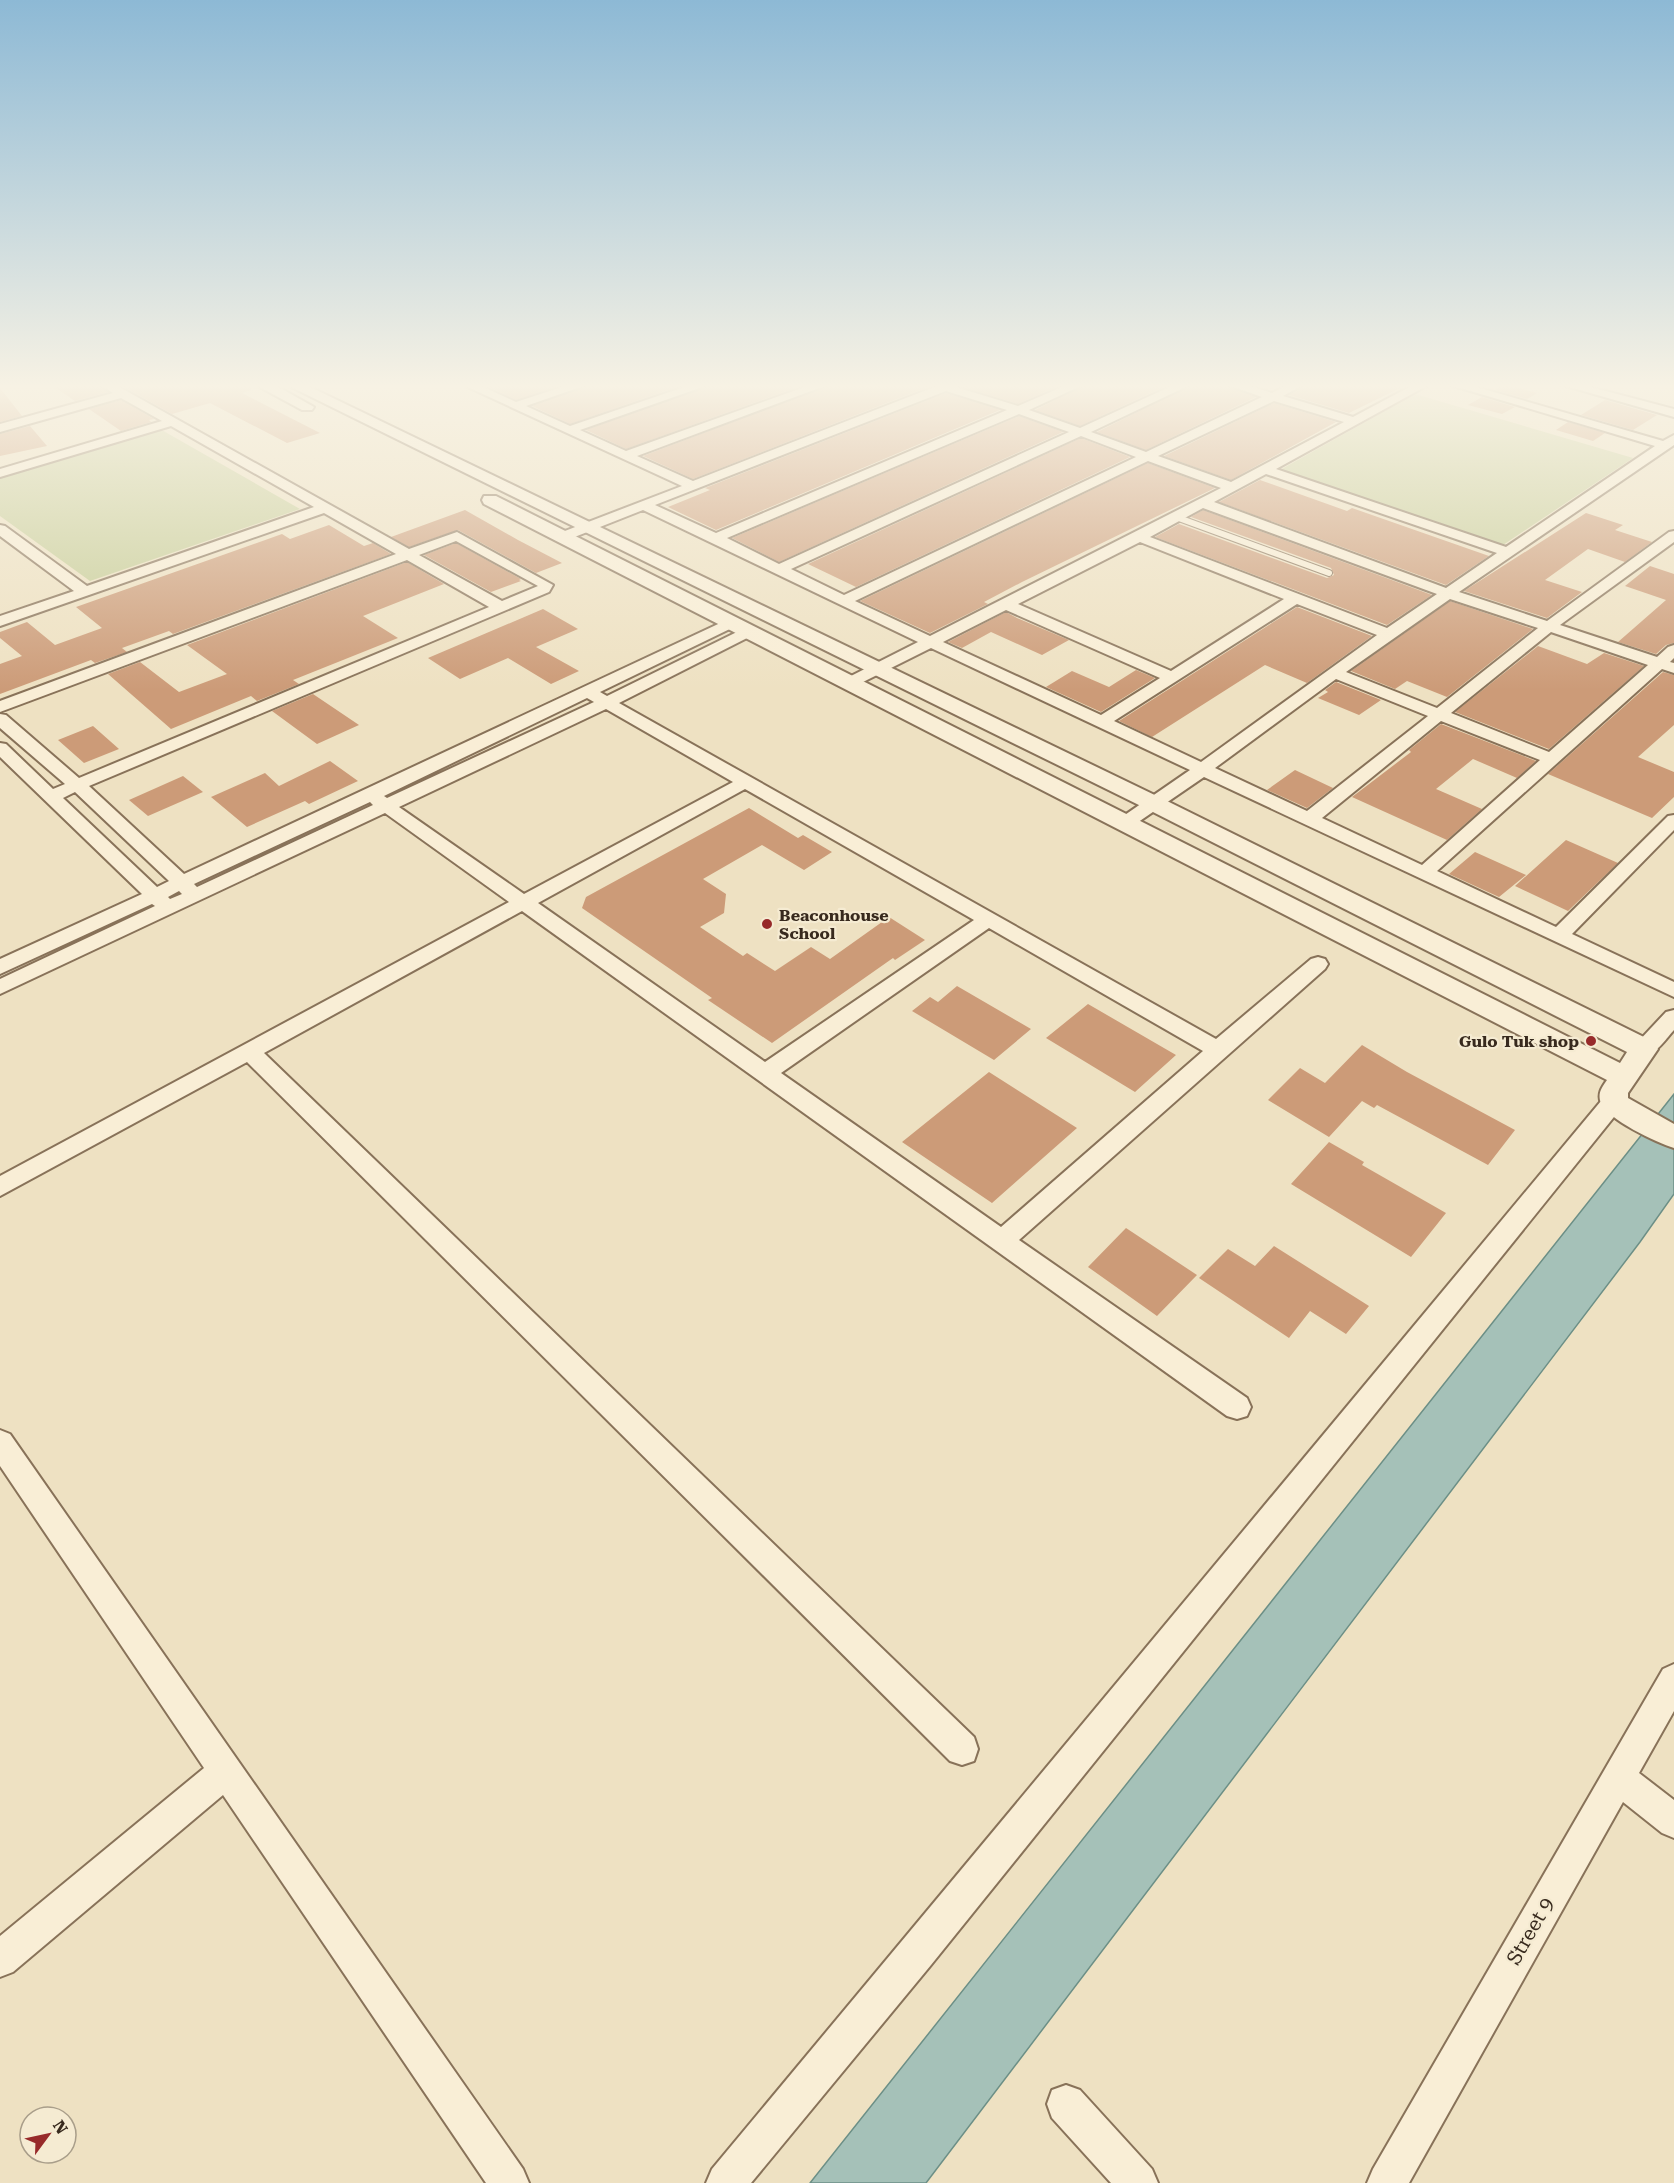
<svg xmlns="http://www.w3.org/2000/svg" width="1674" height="2183" font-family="'Roboto Serif',serif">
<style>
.green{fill:#c5cc96}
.water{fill:#a5c1b8;stroke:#6c8f86;stroke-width:1.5}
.building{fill:#cc9b78}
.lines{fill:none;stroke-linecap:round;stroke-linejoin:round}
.service-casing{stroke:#887259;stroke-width:8}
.minor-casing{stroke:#887259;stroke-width:4}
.tertiary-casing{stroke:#887259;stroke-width:4}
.service{stroke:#f9eed6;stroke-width:6}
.minor{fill:#f9eed6;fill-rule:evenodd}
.tertiary{fill:#f9eed6;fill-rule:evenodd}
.poi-dot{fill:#972a2a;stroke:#f5ebd2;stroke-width:2}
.labels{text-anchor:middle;stroke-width:4.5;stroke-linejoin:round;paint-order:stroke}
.poi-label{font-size:16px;font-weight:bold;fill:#382a1e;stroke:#f5ebd2;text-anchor:start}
.near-street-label{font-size:20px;fill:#382a1e;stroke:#f5ebd2}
</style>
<rect width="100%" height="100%" fill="#eee1c2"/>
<path class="green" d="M1415 394 1633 458 1503 545 1280 470Z
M160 429 300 509 90 581 0 516V476Z"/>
<path class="water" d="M1674 1094V1194L1640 1242 926 2183H810Z"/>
<path class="building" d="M50 384H97L108 392 75 401Z
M119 384H250L251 390 242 393 320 433 287 443 210 403 172 414Z
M483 384H563L516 400Z
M591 384H685L570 424 532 406Z
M713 384H806L626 449 586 430Z
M832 384H935L693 479 643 456Z
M961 384H1063L1018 404 960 386Z
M1087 384H1170L1080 426 1035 410Z
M1194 384H1221L1256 397 1146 450 1097 432Z
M1311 384H1408L1349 413 1289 395Z
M1504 384 1537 393 1527 399 1495 390Z
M0 388 22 416 0 422Z
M946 393 1000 410 716 530 668 507 710 490 705 488Z
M1482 397 1515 407 1502 414 1468 405Z
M121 400 154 419 149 420 151 422 121 431 89 409Z
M1605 400 1657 415 1633 430 1581 415Z
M1274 403 1336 422 1231 480 1164 456Z
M1019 416 1063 432 779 562 732 538Z
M1568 422 1605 433 1593 441 1556 430Z
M30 426 47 446 0 456V434Z
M1081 438 1130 457 856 587 808 564Z
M1148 463 1215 488 1022 582 984 602 988 604 930 633 860 601Z
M1260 480 1347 511 1352 508 1489 556 1446 585 1219 502Z
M465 510 518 540 562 563 536 573 458 530 409 547 391 537Z
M1203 510 1432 595 1387 625 1155 537 1179 524 1327 578 1334 575 1331 568 1191 517Z
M1586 513 1623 525 1615 530 1652 542 1625 562 1588 549 1545 580 1582 592 1547 618 1464 591Z
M329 525 364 546 373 543 391 554 173 634 169 631 122 648 127 652 95 663 91 660 0 694V664L22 656 0 638V632L27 622 55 645 102 628 76 607 282 534 290 539Z
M456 543 521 579 519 580 521 581 491 592 424 555Z
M407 562 444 584 363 616 398 638 293 680 299 684 257 701 251 696 171 729 108 674 140 662 179 692 227 674 187 645Z
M1650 566 1674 574V643L1666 645 1656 654 1618 642 1666 600 1625 586Z
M1450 601 1533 629 1447 697 1407 681 1395 689 1351 671Z
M1297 607 1372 636 1307 683 1265 665 1152 737 1119 721Z
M543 609 578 629 536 647 579 671 551 684 508 658 460 679 428 658Z
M1006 612 1017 618 1069 640 1042 655 991 632 962 648 948 642Z
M1538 646 1587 664 1604 653 1644 666 1549 749 1455 712Z
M1136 670 1155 678 1101 712 1046 687 1072 671 1109 687Z
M1663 672 1674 675V725L1638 757 1674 772V797L1652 818 1548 774Z
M1336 682 1381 700 1359 715 1318 698 1328 692 1325 690Z
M313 694 359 725 317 744 272 711Z
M1441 724 1536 761 1517 778 1473 759 1436 789 1482 809 1447 840 1352 797 1411 752 1409 750Z
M93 726 119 749 84 763 58 740Z
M330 761 358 781 309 804 305 801 247 827 211 797 265 773 279 786Z
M1295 770 1333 788 1307 808 1267 790Z
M183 776 203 792 148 816 129 800Z
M749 808 798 838 803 835 832 852 804 870 762 845 703 879 726 894 724 913 700 927 743 956 747 953 775 971 811 947 830 959 889 917 925 940 895 960 893 958 772 1043 708 1000 712 998 582 908 586 897Z
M1566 840 1618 863 1568 911 1515 886Z
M1475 852 1526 875 1499 897 1449 874Z
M957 986 1031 1029 994 1060 912 1011 930 997 938 1002Z
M1088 1004 1176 1055 1135 1092 1046 1038Z
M1362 1045 1407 1072 1515 1130 1488 1165 1377 1105 1374 1108 1362 1101 1329 1137 1268 1100 1300 1068 1325 1083Z
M989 1072 1077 1128 992 1203 902 1142Z
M1329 1142 1364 1162 1362 1165 1446 1213 1411 1257 1291 1184Z
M1126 1228 1197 1275 1157 1316 1088 1267Z
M1274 1246 1369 1306 1346 1334 1310 1311 1289 1338 1199 1278 1228 1249 1255 1266Z"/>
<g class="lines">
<defs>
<path id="service" d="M1176 517 1329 573"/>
<path id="minor" d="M99 384H114L409 549 457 532 553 585 549 592 89 786 184 874 731 618 739 623 736 626 600 692 607 696 743 629H753L756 632 753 635 619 703 1216 1039 1311 959 1318 957 1325 959 1328 964 1325 969 1019 1240 1247 1398 1251 1407 1247 1416 1237 1419 1227 1416 522 911 264 1053 974 1737 978 1749 974 1761 962 1765 950 1761 247 1062 0 1196V1176L509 902 385 813 0 994V979L155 906 152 904 0 974V959L142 894 0 757V743L6 744 53 789 65 784 0 728V714L6 715 79 778 489 607 407 560 0 712V701L396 554 324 513 0 626V616L74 591 0 536V525L5 526 87 586 314 507 171 426 0 477V469L162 421 121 398 0 432V424L113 393ZM456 541 538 586 502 601 419 555ZM587 698 594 702 387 798 384 796ZM606 709 733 782 524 894 399 807ZM745 789 974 920 765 1062 538 903ZM75 792 169 881 157 887 63 798ZM370 802 373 805 197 887 194 884ZM179 891 182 894 170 899 168 897ZM989 928 1203 1051 1001 1227 781 1073Z
M461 384H477L516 402 571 384H589L526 406 570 426 693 384H711L580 430 626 451 813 384H830L637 456 693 481 942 384H959L956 387 1018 406 1069 384H1085L1029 410 1080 428 1176 384H1192L1091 432 1146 452 1262 397 1225 384H1244L1272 393 1289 384H1305L1283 396 1353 417 1415 384H1430L1276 469 1506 547 1655 446 1447 384H1466L1663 441 1674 435V445L1459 592 1547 621 1669 532 1674 531V542L1560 625 1657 657 1668 647 1674 645V658L1670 662 1674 663V673L1662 669 1437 871 1556 927 1668 816 1674 815V830L1572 934 1674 982V997L1204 777 1131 827H1119L1116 823 1119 819 1190 770 931 648 855 686H843L841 683 843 680 918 642 643 510 567 540H557L555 537 557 534 682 486ZM946 391 1007 410 716 533 655 505ZM1274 401 1344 422 1231 482 1158 456ZM1019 414 1069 432 779 564 727 538ZM1081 436 1136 457 844 595 791 569ZM1148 461 1221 488 930 636 855 601ZM1266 474 1497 553 1446 588 1214 502ZM1203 508 1437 594 1387 628 1150 537ZM1140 542 1284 599 1171 671 1018 604ZM1450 599 1538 628 1437 708 1346 672ZM1297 604 1377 635 1201 762 1114 721ZM1006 610 1160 678 1101 715 943 642ZM1551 632 1648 665 1549 752 1451 713ZM1336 679 1428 716 1307 811 1215 768ZM1441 721 1540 760 1422 865 1322 818Z
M1559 384H1579L1674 409V417Z
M1674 1010V1030C1663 1042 1654 1059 1636 1054L1633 1049 1636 1044 1666 1012Z
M1614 1093 1622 1095 1625 1101 1622 1107 931 1965 751 2183H706L712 2169 1606 1095Z
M0 1430 10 1434 523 2169 529 2183H486L223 1795 13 1972 0 1977V1936L204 1768 0 1466Z
M1674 1664V1711L1639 1773 1674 1800V1838L1662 1833 1623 1802 1409 2183H1367L1373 2169 1663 1669Z
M1066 2085 1080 2090 1152 2169 1158 2183H1111L1052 2118 1047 2104 1052 2090Z"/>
<path id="tertiary" d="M254 384H273L314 407 312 410H302Z
M285 384H304L1163 799 1654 1042 1658 1049 1628 1093V1098L1674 1124V1148C1657 1143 1607 1119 1601 1103 1597 1094 1602 1087 1607 1080L484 504 482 500 484 496H496L1620 1063 1627 1052 1147 809Z"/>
</defs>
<use href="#service" class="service-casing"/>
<use href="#minor" class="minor-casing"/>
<use href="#tertiary" class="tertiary-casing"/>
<use href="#service" class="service"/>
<use href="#minor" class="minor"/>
<use href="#tertiary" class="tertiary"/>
</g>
<linearGradient id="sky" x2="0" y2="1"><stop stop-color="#8db9d5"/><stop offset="0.56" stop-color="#f7f2e4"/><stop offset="1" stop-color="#f7f2e4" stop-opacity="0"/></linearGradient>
<rect width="1674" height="690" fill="url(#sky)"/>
<g class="poi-dot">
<circle cx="767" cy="924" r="6"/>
<circle cx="1591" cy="1041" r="6"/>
</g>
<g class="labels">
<g class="poi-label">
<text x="779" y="921">Beaconhouse<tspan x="779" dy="18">School</tspan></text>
<text x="1579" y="1047" text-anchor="end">Gulo Tuk shop</text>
</g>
<g class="near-street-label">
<text transform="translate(1530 1931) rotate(-60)" y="7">Street 9</text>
</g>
</g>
<g transform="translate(48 2135) rotate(57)"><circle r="28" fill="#f5ebd2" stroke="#a99e8a" stroke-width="1.5"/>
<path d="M0-4.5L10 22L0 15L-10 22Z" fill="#972a2a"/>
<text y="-9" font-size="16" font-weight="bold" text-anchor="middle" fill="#382a1e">N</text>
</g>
</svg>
